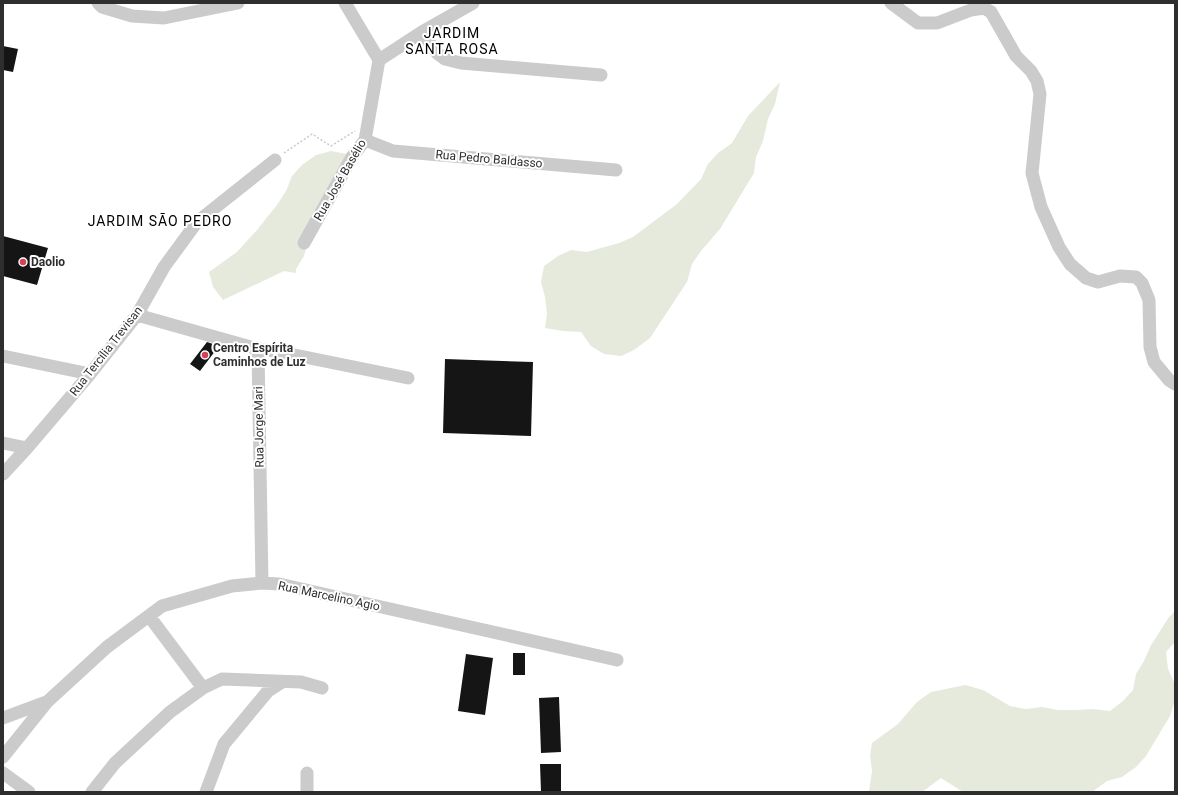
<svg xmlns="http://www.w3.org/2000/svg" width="1178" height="795" font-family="Roboto,sans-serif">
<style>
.green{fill:#e5eadd}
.building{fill:#151515}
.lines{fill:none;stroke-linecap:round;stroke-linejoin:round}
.path{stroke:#cbcbcb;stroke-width:1.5;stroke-dasharray:2 2;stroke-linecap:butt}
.minor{stroke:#cbcbcb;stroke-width:13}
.poi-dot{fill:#d14457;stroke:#fff;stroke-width:1.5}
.labels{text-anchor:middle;stroke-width:4;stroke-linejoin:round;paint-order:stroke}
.street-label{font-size:12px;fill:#2e2e2e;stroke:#fff}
.poi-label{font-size:12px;font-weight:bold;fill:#2e2e2e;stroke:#fff;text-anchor:start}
.quarter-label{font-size:14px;letter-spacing:1px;fill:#000;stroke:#fff}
</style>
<rect width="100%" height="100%" fill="#fff"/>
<path class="green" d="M780 82 775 104 768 119 763 141 756 157 754 173 720 229 701 251 692 264 687 282 650 338 634 350 621 356 604 354 591 346 581 332 563 331 545 328 547 314 545 297 541 282 544 266 558 256 571 250 587 252 619 243 633 237 677 204 701 179 708 164 718 153 732 143 748 116Z
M331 151 347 154 309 238 304 256 296 269V273L284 271 223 300 213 287 209 272 237 252 257 230 268 216 277 205 286 191 292 176 302 165 316 155Z
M1175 611V642L1166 652 1168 669 1174 682 1175 696V700L1170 716 1146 756 1136 767 1122 777 1107 781 1092 792H963L941 778 922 792H869L872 771 870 755 872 743 898 724 917 702 931 692 965 685 983 690 1010 706 1026 709 1042 707 1058 710H1077L1093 709 1110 711 1123 701 1133 690 1136 674 1144 661 1151 645 1169 617Z"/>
<path class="building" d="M3 46 18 49 13 72 3 70Z
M3 236 48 248 37 285 3 276Z
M207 342 219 346 200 371 190 364Z
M445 359 533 362 531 436 443 433Z
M513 653H525V675H513Z
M466 654 493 658 485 715 458 711Z
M559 697 561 752 541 753 539 698Z
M540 764H561V792H541Z"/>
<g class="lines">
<path class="path" d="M284 153 312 134 331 146 355 131"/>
<path class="minor" d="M98 3 102 7 132 16 164 18 238 3
M891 3 918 23H937L971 10 984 8 991 12 1016 56 1031 71 1037 81 1040 94 1032 173 1041 207 1059 247 1070 264 1086 278 1098 282 1120 276 1136 277 1142 283 1149 300 1150 347 1154 362 1169 380 1175 384
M422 32 437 53 445 59 461 63 601 75
M379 60 422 32 473 3
M365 140 393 151 616 170
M304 243 352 157 365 140 379 60 345 3
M137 315 258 349 262 583
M258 349 275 351 408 378
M3 356 90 374
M3 443 27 448
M3 474 27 448 90 374 137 315 164 267 197 222 275 160
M149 616 203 688
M3 718 46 702
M3 757 47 702 107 647 162 606 232 586 262 583 279 584 617 660
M3 773 29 792
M307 773V792
M92 792 115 763 170 712 203 688 222 679 301 682 322 688
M206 792 224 744 268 691 282 682"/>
</g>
<g class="poi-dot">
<circle cx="23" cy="262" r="4"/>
<circle cx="205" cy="355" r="4"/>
</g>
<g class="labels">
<g class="street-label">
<text transform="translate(489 159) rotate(5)" y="4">Rua Pedro Baldasso</text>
<text transform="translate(340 180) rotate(-60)" y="4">Rua José Basélio</text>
<text transform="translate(106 351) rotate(-52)" y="4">Rua Tercília Trevisan</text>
<text transform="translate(259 427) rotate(-91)" y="4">Rua Jorge Mari</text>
<text transform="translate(329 596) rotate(12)" y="4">Rua Marcelino Agio</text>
</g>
<g class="poi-label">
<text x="31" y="266">Daolio</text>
<text x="213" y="352">Centro Espírita<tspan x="213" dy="14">Caminhos de Luz</tspan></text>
</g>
<g class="quarter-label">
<text x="452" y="38">JARDIM<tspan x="452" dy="16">SANTA ROSA</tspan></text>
<text x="160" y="226">JARDIM SÃO PEDRO</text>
</g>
</g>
<rect width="1178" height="795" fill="none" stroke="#2e2e2e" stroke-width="8"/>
</svg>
